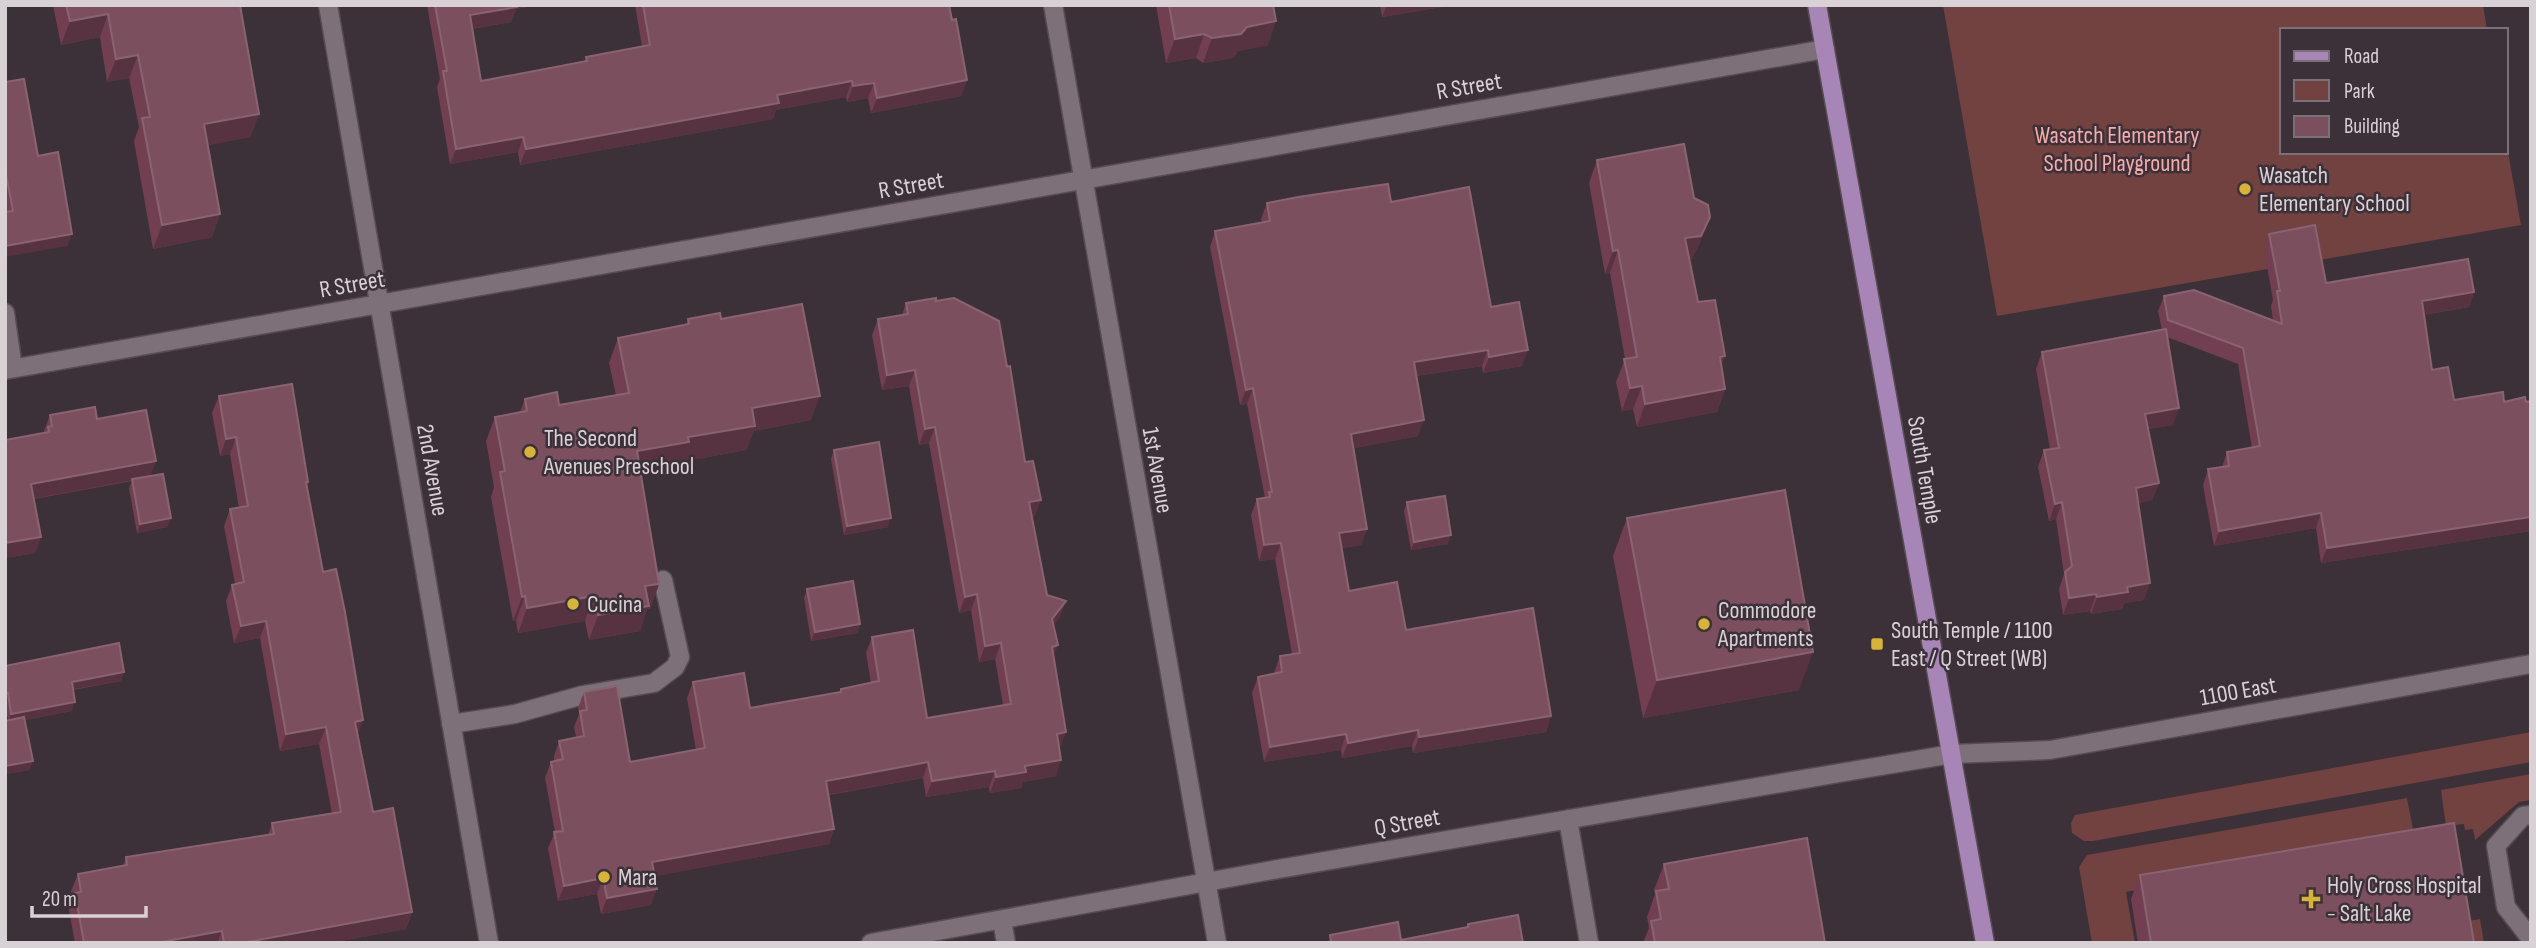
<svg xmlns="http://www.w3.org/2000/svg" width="2536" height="948" font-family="'Sofia Sans Condensed',sans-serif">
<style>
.green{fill:#714240}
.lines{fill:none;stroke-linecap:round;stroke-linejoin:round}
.minor-casing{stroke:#564d53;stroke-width:21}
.major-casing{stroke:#564d53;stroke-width:21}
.minor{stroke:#7d7079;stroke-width:18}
.major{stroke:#a885b7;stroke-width:18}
.wall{fill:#713f51}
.shaded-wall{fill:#573341}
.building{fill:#7c4f5f;stroke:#8a6372;stroke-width:2}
.poi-dot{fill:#d8b434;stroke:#3c3139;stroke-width:2.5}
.labels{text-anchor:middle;stroke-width:5;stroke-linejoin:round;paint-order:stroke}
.street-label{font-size:24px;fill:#d8d1d6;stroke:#3c3139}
.park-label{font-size:24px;fill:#f6aca9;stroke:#3c3139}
.poi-label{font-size:24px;fill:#d8d1d6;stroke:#3c3139;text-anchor:start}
</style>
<rect width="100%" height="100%" fill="#3c3139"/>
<path class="green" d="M1943 5H2483L2487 30H2282V152H2506V141L2521 225 1997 316Z
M2531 732V762L2093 841H2084L2072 833 2071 823 2075 815Z
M2531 774V800L2519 802 2475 840 2473 829 2465 830 2464 824 2446 826 2441 790Z
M2407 798 2415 840 2126 892 2135 943H2092L2079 867 2087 855Z
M2480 919 2484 943H2468L2464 922Z"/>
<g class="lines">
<defs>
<path id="minor" d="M328 5 489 943
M1053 5 1217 943
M5 313 13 368
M5 370 1825 49
M451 724 515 714 583 695 654 683 675 667 680 657 663 580
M2531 815 2523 816 2496 846 2506 907 2531 939
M1568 819 1589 943
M1002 920 1006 943
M871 943 1267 871 1851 771 1952 754 2050 750 2531 664"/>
<path id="major" d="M1817 5 1985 943"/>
</defs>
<use href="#minor" class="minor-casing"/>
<use href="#major" class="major-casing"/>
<use href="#minor" class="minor"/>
<use href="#major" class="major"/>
</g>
<path class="wall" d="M53 5H240L259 114 250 137 207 145 220 214 212 237 153 249 134 141 139 127 129 78 107 82 100 37 61 45Z
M427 5H533V6L516 9 511 22 472 29 481 81 584 62 586 57 642 46 635 5H949L967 80 961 96 871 113 868 98 847 102 846 97 776 110 773 119 520 165 518 152 450 164 437 87 440 79Z
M1156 5H1273L1268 45 1238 51 1233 58 1203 63 1196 58 1166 63Z
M1380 5H1454L1382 17Z
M5 82 72 234 67 246 7 212 5 204Z
M1597 160 1701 240 1692 259H1689L1698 302 1721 366 1725 389 1717 412 1637 427 1633 409 1622 411 1616 382 1625 359 1610 273 1605 274 1589 183Z
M1391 202 1491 307 1522 366 1483 373 1482 366 1416 376 1418 436 1354 448 1367 529 1361 545 1342 548 1349 591 1406 630 1551 716 1546 732 1413 753 1412 746 1342 758 1341 750 1264 762 1252 693 1258 677 1274 673 1280 656 1292 654 1275 559 1259 561 1251 515 1257 499 1265 498 1247 404 1240 405 1210 247 1215 231 1262 222 1261 219 1267 203Z
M2269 234 2326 283 2474 292 2469 307 2424 315 2432 370 2454 400 2531 531 2321 563 2316 528 2214 546 2203 485 2208 469 2222 467 2227 452 2252 448 2238 364 2167 337 2173 425 2148 429 2159 483 2152 500 2138 503 2144 600 2124 603 2122 609 2091 614 2090 611 2063 615 2059 589 2064 574 2056 519 2049 521 2038 467 2044 450 2050 449 2036 369 2042 352 2162 330 2158 311 2164 296 2273 321 2271 306 2273 300 2264 249Z
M936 301 1025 462 1035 516 1032 517 1047 595 1060 617 1054 625V657L1059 748 1056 776 1023 782 1021 788 990 793 989 787 926 797 923 778 829 795 834 829 829 844 654 876 651 905 601 914 597 894 558 901 548 848 555 832 545 778 551 762 554 761V756L559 741 576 737 574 727 579 714 578 708 584 692 630 762 696 750 687 698 693 682 750 708 839 692 841 689 871 683 866 653 872 637 927 718 1003 705 995 659 979 662 971 610 959 613 929 443 919 445 909 386 882 390 872 335 878 319 902 315 906 303Z
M688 319H721L811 420 754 431 746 450 681 462 680 466 641 474 659 584 650 609H647L640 631 589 640 585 621 518 633 516 621H513L491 497 494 487 486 441 495 417 520 412 525 399 559 405 616 395 609 363 618 338 686 325Z
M219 396 307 486 323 572 373 812 412 912 406 929 330 943H75L69 910 73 899 71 891 78 874 123 866 126 857 268 835 272 823 332 814 319 744 280 751 260 638 234 643 226 601 232 585 235 584 224 526 230 509 239 508 230 454 220 456 212 413Z
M50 415 97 419 150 476 171 518 167 527 137 533 129 488 132 481 34 499 41 537 35 553 5 558V440L45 433 44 431Z
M834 450 888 527 844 535 831 459Z
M1407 502 1448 544 1411 550 1404 511Z
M1627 518 1799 690 1643 718 1613 556Z
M807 589 860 624 857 633 811 641 804 598Z
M5 666 121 681 73 690 72 711 25 720 30 770 5 774V721L8 720 5 706Z
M1664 864 1825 943H1643L1649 928 1647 917 1655 894 1654 890Z
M2140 875 2474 943H2138L2131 899Z"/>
<path class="shaded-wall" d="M511 5H533V6L516 9 511 22 464 30 470 15Z
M1387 5H1454L1382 17Z
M108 14 100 37 61 45 70 21Z
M1276 21 1268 45 1238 51 1233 58 1203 63 1212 38 1247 27Z
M1204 34 1196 58 1166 63 1175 39Z
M138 55 129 78 107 82 116 59Z
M967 80 961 96 871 113 877 98Z
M852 81 846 97 776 110 773 119 520 165 526 149 777 95Z
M874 83 868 98 847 102 853 86Z
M259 114 250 137 195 148 204 124Z
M523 137 518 152 450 164 456 149Z
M220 214 212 237 153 249 162 225Z
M1710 217 1701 240 1692 259 1676 262 1685 238Z
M72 234 67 246 5 257V246Z
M1618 250 1610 273 1605 274 1613 251Z
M2474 292 2469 307 2416 316 2422 301Z
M1488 350 1482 366 1408 377 1414 362Z
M1528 350 1522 366 1483 373 1489 357Z
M1725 356 1717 379 1720 357Z
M915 370 909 386 882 390 887 375Z
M1642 386 1633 409 1622 411 1630 388Z
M1253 388 1247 404 1240 405 1246 390Z
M1725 389 1717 412 1637 427 1645 404Z
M820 396 811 420 754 431 746 450 681 462 680 466 628 476 637 451 688 437 752 408Z
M2179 408 2173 425 2139 431 2145 414Z
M1424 420 1418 436 1346 450 1351 434Z
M935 427 929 443 919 445 925 429Z
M236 437 230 454 220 456 226 439Z
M156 461 150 477 26 500 31 484Z
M2159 483 2152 500 2130 505 2136 488Z
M1041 500 1035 516 1023 518 1029 502Z
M2062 502 2056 519 2049 521 2055 504Z
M2321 513 2316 528 2214 546 2219 531Z
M2531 517V531L2321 563 2327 548Z
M171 518 167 527 137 533 140 524Z
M891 518 888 527 844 535 847 526Z
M1367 529 1361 545 1333 549 1339 533Z
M1451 535 1448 544 1411 550 1414 542Z
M41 537 35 553 5 558V543Z
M1281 543 1275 559 1259 561 1264 545Z
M2150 583 2144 600 2124 603 2122 609 2091 614 2097 597 2127 587Z
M659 584 650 609H647L640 631 589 640 598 615 645 586Z
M977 594 971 610 959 613 965 597Z
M2096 594 2090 611 2063 615 2069 598Z
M525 596 516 621H513L522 597Z
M594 596 585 621 518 633 527 608Z
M1066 601 1060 617 1047 634 1052 619Z
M266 621 260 638 234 643 241 626Z
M860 624 857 633 811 641 815 632Z
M1001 643 995 659 979 662 985 646Z
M1058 645 1052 661V647Z
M1813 652 1799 690 1643 718 1657 680Z
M124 672 121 681 68 690 72 682Z
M75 702 72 711 8 723 11 714Z
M1551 716 1546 732 1413 753 1419 737Z
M363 720 357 737 355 722Z
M326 727 319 744 280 751 286 734Z
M1418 730 1412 746 1342 758 1348 743Z
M1066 732 1060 748 1057 734Z
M1346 734 1341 750 1264 762 1270 747Z
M1061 760 1056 776 1023 782 1021 788 990 793 996 777 1025 766Z
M33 761 30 770 5 774V766Z
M928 762 923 778 820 796 826 781Z
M995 771 989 787 926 797 932 781Z
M834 829 829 844 646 878 652 862Z
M603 878 597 894 558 901 564 886Z
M657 889 651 905 601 914 607 898Z
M412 912 406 929 330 943H242Z
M222 931 217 943H156Z"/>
<path class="building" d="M66 5H240L259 114 204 124 220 214 162 225 142 118 150 117 138 55 116 59 108 14 70 21Z
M435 5H517V7L470 15 481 81 587 61 586 57 650 45 643 5H949L952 20 956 19 967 80 877 98 874 83 853 86 852 81 777 95 779 103 526 149 523 137 456 149 443 71H447Z
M1169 5H1273L1276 21 1247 27 1241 34 1212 38 1204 34 1175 39Z
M24 79 38 156 58 152 72 234 5 246V212L13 211 5 169V82Z
M1684 144 1694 198 1708 205 1710 217 1701 236 1685 238 1698 302 1715 300 1725 356 1720 357 1725 389 1645 404 1642 386 1630 388 1624 359 1637 357 1618 250 1613 251 1597 160Z
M1388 184 1391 202 1469 187 1491 307 1519 302 1528 350 1489 357 1488 350 1414 362 1424 420 1351 434 1367 529 1339 533 1349 591 1397 582 1406 630 1533 608 1551 716 1419 737 1418 730 1348 743 1346 734 1270 747 1258 677 1282 672 1280 656 1300 653 1281 543 1264 545 1257 499 1270 497 1269 492H1272L1253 388 1246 390 1215 231 1270 221 1267 203 1298 197Z
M2315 225 2326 283 2468 259 2474 292 2422 301 2432 370 2448 367 2454 400 2503 392 2504 402 2525 397 2526 402 2531 401V517L2327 548 2321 513 2219 531 2208 469 2229 466 2227 452 2260 446 2243 348 2168 320 2164 296 2194 290 2282 324 2277 291H2280L2269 234Z
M936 298V301L954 298 999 321 1007 367 1010 366 1025 462 1033 461 1041 500 1029 502 1047 595 1066 601 1052 619 1058 645 1052 647 1066 732 1057 734 1061 760 1025 766 1026 772 996 777 995 771 932 781 928 762 826 781 834 829 652 862 657 889 607 898 603 878 564 886 554 832 563 831 551 762 563 759 559 741 584 736 580 711 587 710 584 692 617 686 630 762 705 748 693 682 744 673 750 708 841 692V689L879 681 872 637 913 630 927 718 1011 704 1001 643 985 646 977 594 965 597 935 427 925 429 915 370 887 375 878 319 908 314 906 303Z
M802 304 820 396 752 408 755 426 688 437 689 442 637 451 659 584 645 586 649 606 598 615 594 596 527 608 525 596 522 597 500 472 505 471 495 417 527 411 525 399 557 392 559 405 629 393 618 338 689 324 688 319 720 313 721 319Z
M2166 329 2179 408 2145 414 2159 483 2136 488 2150 583 2127 587 2128 592 2097 597 2096 594 2069 598 2065 572 2072 566 2062 502 2055 504 2044 450 2059 448 2042 352Z
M292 384 308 482H306L323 572 336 569 345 612 363 720 355 722 373 812 393 808 412 912 242 943H224L222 931 156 943H84L75 893 81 892 78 874 127 865 126 857 274 834 272 823 341 812 326 727 286 734 266 621 241 626 232 585 244 582 230 509 248 506 236 437 226 439 219 396Z
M95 407 97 419 146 410 156 461 31 484 41 537 5 543V440L49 432 48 427 52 426 50 415Z
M879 442 891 518 847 526 834 450Z
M163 474 171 518 140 524 132 479Z
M1785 490 1813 652 1657 680 1627 518Z
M1445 496 1451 535 1414 542 1407 502Z
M853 581 860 624 815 632 807 589Z
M119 643 124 672 72 682 75 702 11 714 8 693H5V666Z
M24 717 33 761 5 766V721Z
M2454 823 2474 943H2151L2140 875Z
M1807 838 1825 943H1655L1651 921 1661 919 1656 891 1669 889 1664 864Z
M1518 915 1523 943H1331L1330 935 1398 922 1401 940 1468 927V924Z"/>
<g class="poi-dot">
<circle cx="2245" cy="189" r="7"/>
<circle cx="530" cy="452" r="7"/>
<circle cx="573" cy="604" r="7"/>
<circle cx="1704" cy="624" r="7"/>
<rect x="1870" y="637" width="14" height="14" rx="3.5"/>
<circle cx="604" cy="877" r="7"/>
<path d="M2307.5 888.5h7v7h7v7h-7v7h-7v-7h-7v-7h7z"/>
</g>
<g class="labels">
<g class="street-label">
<text transform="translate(1469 86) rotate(-10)" y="8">R Street</text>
<text transform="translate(911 185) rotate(-10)" y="8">R Street</text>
<text transform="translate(352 284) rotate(-10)" y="8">R Street</text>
<text transform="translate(433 470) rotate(80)" y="8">2nd Avenue</text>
<text transform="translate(1158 470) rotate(80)" y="8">1st Avenue</text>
<text transform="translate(1925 470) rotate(80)" y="8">South Temple</text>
<text transform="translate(2238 691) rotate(-10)" y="8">1100 East</text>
<text transform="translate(1407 822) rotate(-10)" y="8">Q Street</text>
</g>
<g class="park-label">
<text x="2117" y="143">Wasatch Elementary<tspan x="2117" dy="28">School Playground</tspan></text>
</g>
<g class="poi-label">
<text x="2259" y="183">Wasatch<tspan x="2259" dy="28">Elementary School</tspan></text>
<text x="544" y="446">The Second<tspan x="544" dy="28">Avenues Preschool</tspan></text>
<text x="587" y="612">Cucina</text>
<text x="1718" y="618">Commodore<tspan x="1718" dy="28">Apartments</tspan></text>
<text x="1891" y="638">South Temple / 1100<tspan x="1891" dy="28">East / Q Street (WB)</tspan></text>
<text x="618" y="885">Mara</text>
<text x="2327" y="893">Holy Cross Hospital<tspan x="2327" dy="28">- Salt Lake</tspan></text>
</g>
</g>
<rect width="2536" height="948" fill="none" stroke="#d8d1d6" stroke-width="14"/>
<rect x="2280" y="28" width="228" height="126" fill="#3c3139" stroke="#7a7178" stroke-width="2"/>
<rect x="2294" y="51" width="35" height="10" fill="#a885b7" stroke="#7a7178" stroke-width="2"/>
<text x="2344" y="63" font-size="21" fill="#d8d1d6">Road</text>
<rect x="2294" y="80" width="35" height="21" fill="#714240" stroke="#7a7178" stroke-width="2"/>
<text x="2344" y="98" font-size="21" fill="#d8d1d6">Park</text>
<rect x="2294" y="116" width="35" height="21" fill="#7c4f5f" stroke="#7a7178" stroke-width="2"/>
<text x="2344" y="133" font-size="21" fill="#d8d1d6">Building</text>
<path d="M32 906v10h114v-10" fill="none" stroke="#d8d1d6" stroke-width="3.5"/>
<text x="42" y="906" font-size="21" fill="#d8d1d6" stroke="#3c3139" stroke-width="5" paint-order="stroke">20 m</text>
</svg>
